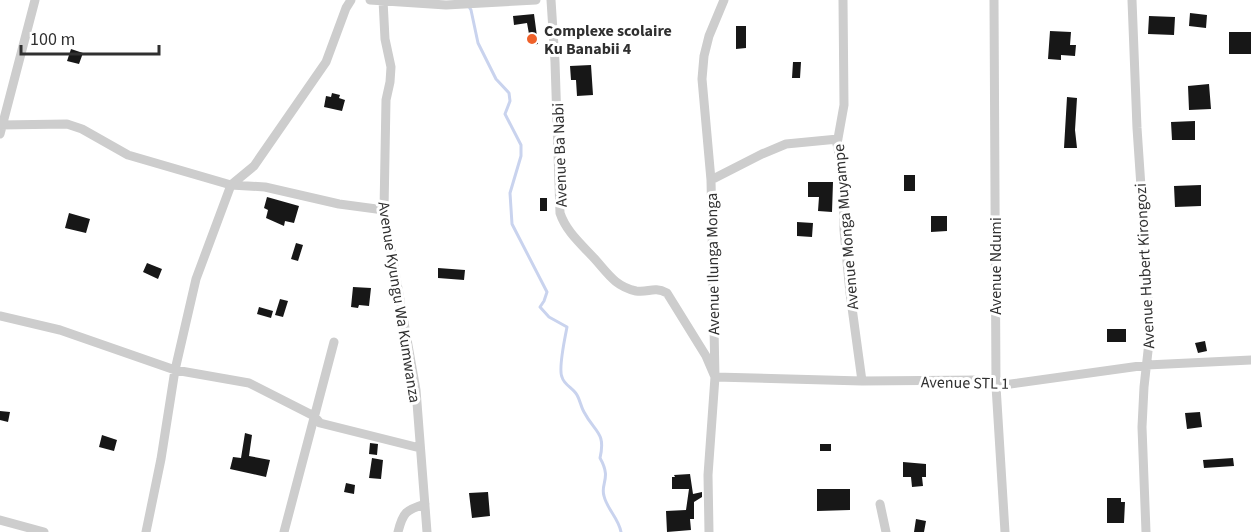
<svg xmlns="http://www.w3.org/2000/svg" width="1251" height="532" font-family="'Source Sans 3',sans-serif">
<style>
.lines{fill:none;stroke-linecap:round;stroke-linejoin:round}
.stream{stroke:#c9d3ee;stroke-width:3}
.building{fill:#171717}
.street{stroke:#cdcdcd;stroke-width:9}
.poi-dot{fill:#ef612a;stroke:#fff;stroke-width:2}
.labels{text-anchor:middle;stroke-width:6;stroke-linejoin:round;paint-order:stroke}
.poi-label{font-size:16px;font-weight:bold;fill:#303030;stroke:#fff;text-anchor:start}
.street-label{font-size:16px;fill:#303030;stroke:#fff}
</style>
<rect width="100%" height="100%" fill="#fff"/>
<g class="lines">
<path class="stream" d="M468 5 471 10 478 43 496 79 509 93 510 101 505 114 521 145V156L510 193 512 224 547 292 544 301 540 307 549 317 567 327C565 338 558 369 562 377 564 385 573 388 577 395 580 400 581 407 584 412 595 433 606 432 600 458 612 479 600 483 604 496 607 509 619 519 621 532"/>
</g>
<path class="building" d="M1190 13 1207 15 1206 28 1189 26Z
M534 14 538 44 531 45 527 23 514 25 513 16Z
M1149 16 1175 17 1174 35 1148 34Z
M736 26H746V48L736 49Z
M1050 31 1071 32 1070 45H1076L1075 56 1061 55V60L1048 59Z
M1229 32H1251V54H1229Z
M71 49 83 53 79 64 67 61Z
M793 62H801L800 78H792Z
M591 65 593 95 577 96 576 80H571L570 66Z
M1209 84 1211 109 1189 110 1188 86Z
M332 93 340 95 339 98 345 100 342 111 324 107 326 96 331 97Z
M1067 97 1077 98 1075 130 1077 148H1064Z
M1195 121V140H1172L1171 122Z
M904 175H915V191H904Z
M808 182H833L832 212 818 211 819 197H808Z
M1201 185V206L1175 207 1174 186Z
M267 197 299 206 294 223 285 221 284 226 266 218 268 210 264 208Z
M540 198H547V211H540Z
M69 213 90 219 86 233 65 228Z
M931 216H947V231L931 232Z
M797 222 813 223 812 237 797 236Z
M296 243 303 245 298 261 291 259Z
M147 263 162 269 158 279 143 272Z
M438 268 465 270 464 280 438 278Z
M353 287 371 288 369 306 359 305 358 308 351 307Z
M280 299 288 301 283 317 275 315Z
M259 307 273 311 271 318 257 314Z
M1107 329H1126V342H1107Z
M1205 341 1207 351 1198 353 1195 343Z
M0 411 10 412 8 422 0 420Z
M1200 412 1202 427 1187 429 1185 413Z
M245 433 252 435 249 456 270 460 266 477 230 469 233 457 241 458Z
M102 435 117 440 114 451 99 447Z
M370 443 378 444 377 455 369 454Z
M820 444H831V451H820Z
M372 458 383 460 381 479 369 478Z
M1233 458 1234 466 1204 468 1203 460Z
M903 462 926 464V477H922L923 486 912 487 911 477H903Z
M690 474 693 494 702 492V497L694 502V519H690L691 530 667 532 666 511 686 510 689 489H672V477H675L674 475Z
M346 483 355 485 354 494 344 492Z
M817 489H850V510L817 511Z
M488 492 490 516 472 518 469 493Z
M1107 498H1121V502H1125L1124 523H1107Z
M916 519 926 521 924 532H914Z"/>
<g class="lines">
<path class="street" d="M370 0 446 5 536 0
M383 0 385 39 391 67 390 82 386 100 384 210 416 390 427 532
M551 0 555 62 560 213C566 231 580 243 593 257 607 272 614 286 636 291 649 293 653 286 667 293L706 356 715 377 862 381 980 380 996 386 1147 365 1251 360
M843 0 844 105 837 144 843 172 844 230 850 293 862 381
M994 0 996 386 1005 532
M1132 0 1137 128 1149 305V342L1144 387 1142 427 1146 532
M0 125 67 124 82 129 128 155 231 185 265 187 339 204 384 210
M0 134 35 0
M711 180 762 154 786 144 838 139
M0 316 60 330 175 370 249 383 314 416 320 423 420 448
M880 504 886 532
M0 520 44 532
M146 532 161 459 175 370 196 279 231 185 254 166 326 62 346 8 351 0
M284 532 334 342
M398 532C403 512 406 510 425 504
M709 532 708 475 715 377 711 180 702 79 704 56 709 36 724 0"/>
</g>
<circle class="poi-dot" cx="532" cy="39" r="6"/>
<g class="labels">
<g class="poi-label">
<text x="544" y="36">Complexe scolaire<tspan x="544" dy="18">Ku Banabii 4</tspan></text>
</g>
<g class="street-label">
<text transform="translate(559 155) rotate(-92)" y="6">Avenue Ba Nabi</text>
<text transform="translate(845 227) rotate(-95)" y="6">Avenue Monga Muyampe</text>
<text transform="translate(712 264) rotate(-91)" y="6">Avenue Ilunga Monga</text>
<text transform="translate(995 266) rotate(-90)" y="6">Avenue Ndumi</text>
<text transform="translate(1144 266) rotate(-93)" y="6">Avenue Hubert Kirongozi</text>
<text transform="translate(400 302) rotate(81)" y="6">Avenue Kyungu Wa Kumwanza</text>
<text transform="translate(965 382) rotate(1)" y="6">Avenue STL 1</text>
</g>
</g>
<path d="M21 45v9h138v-9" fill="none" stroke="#303030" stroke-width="3"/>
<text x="30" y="45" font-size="18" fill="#303030" stroke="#ffffff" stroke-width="4.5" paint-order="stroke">100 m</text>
</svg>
